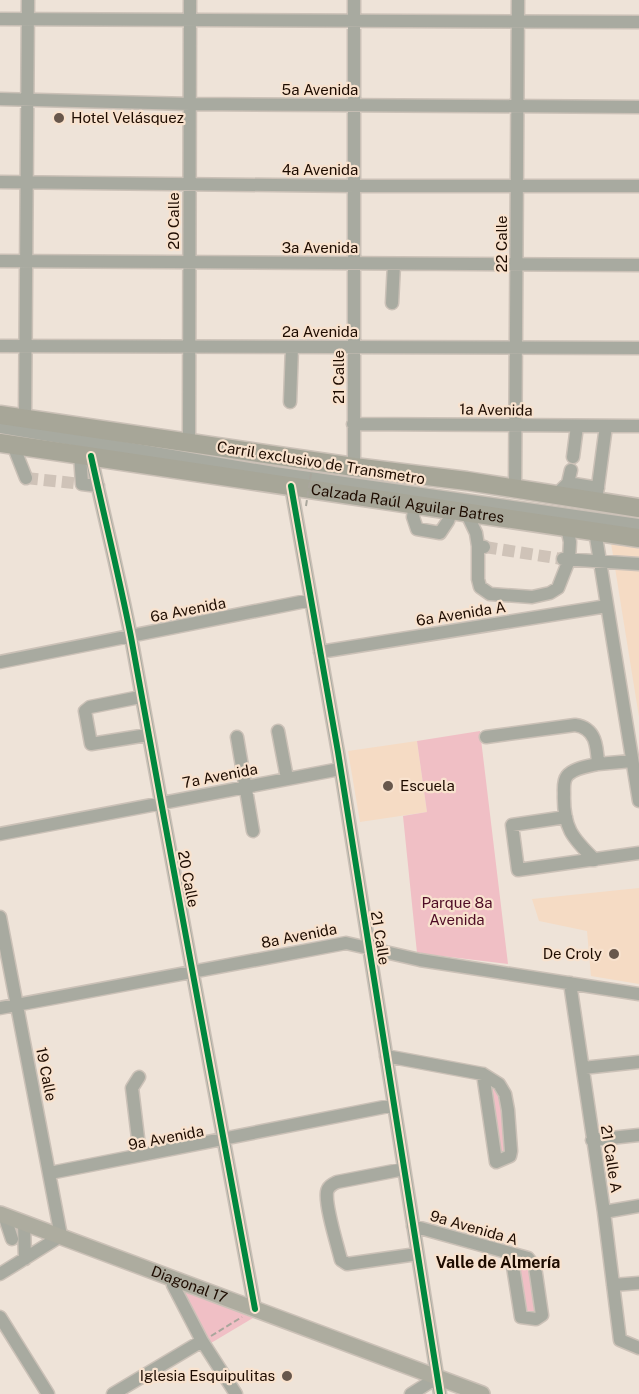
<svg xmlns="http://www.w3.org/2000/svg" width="639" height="1394" font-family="'Public Sans',sans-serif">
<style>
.built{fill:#f5dbc4}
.green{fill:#f0bfc5}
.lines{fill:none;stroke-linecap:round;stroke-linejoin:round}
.minor-tunnel{stroke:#cfc3b8;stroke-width:12;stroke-dasharray:12 6;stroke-linecap:butt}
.minor-casing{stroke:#cbc1b7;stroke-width:15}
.major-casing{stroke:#cbc1b7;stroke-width:18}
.highway-casing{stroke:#cbc1b7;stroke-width:21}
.path{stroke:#a9a69c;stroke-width:2;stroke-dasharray:6 3;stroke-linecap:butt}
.minor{stroke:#a8aaa0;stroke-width:12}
.major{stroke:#adac9f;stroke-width:15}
.highway{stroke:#a7a698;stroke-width:18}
.path-bridge{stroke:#a9a69c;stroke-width:2;stroke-dasharray:6 3;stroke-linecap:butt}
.cycleway-casing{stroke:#f8e2ce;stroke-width:10}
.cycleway{stroke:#00873e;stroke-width:6}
.poi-dot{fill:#67574c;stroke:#f8e2ce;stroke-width:2}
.labels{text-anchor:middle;stroke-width:4.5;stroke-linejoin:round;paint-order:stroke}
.street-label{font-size:15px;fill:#1e0c00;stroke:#f8e2ce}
.poi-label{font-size:15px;fill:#1e0c00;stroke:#f8e2ce;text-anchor:start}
.park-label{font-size:15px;fill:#4e0c25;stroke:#f8e2ce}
.neighbourhood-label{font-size:16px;font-weight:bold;fill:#1e0c00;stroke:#f8e2ce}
</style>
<rect width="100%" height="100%" fill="#eee3d8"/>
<path class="built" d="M611 543 639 547V717Z
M417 741 427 812 360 822 348 751Z
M639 888V984L591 976 587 931 539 921 532 899Z"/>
<path class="green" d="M480 731 508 964 417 953 403 816 427 812 417 741Z
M490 1085 499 1092 507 1150 500 1156Z
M517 1261 528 1267 536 1311 525 1312Z
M173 1285 253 1318 206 1346Z"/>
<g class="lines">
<path class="minor-tunnel" d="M26 478 82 484
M485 547 562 559"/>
<defs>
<path id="minor" d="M0 19 639 22
M0 99 190 104 639 107
M0 182 354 186H639
M0 261 639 265
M392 303 394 264
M0 346 639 348
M290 402 292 347
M25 418 28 0
M353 424 639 426
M0 427 274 473 639 525
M189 443 190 0
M13 445 26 478
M80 454 82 484 98 486
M91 456C104 516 119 576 131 637 172 861 212 1085 255 1309
M573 457 577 426
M354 467V0
M568 483 598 488
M291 486 338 752 440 1394
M515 489 518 0
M556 495 568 483 571 470
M596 501 606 426
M415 504 413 517 417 529 440 533 448 521 452 510
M466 512 476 533 478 546 484 547
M595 531 639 801
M478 546V579L480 587 490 594 532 597 550 593 558 588 569 560 570 542 567 527
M563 559 639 564
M320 652 607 606
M0 662 311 600
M140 697 90 707 85 711 91 744 147 735
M278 731 287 778
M237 737 253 831
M486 737 575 725C596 728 597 746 598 764 589 766 573 768 567 776 563 781 564 789 564 794 563 827 572 838 595 860
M598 764 632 761
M566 817 512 825 518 870 639 853
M0 834 340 769
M0 917 61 1236 0 1274
M570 983 604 1212 620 1340 639 1348
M0 1008 346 943 420 960 639 994
M386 1056 483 1074 499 1084 505 1094 508 1110 511 1151 510 1156 496 1162 483 1074
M583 1068 639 1062
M139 1077 132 1088 140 1155
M592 1140 639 1135
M404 1169 337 1182C333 1184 328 1186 327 1192 325 1206 337 1244 341 1260L347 1264 417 1254
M50 1173 394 1105
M604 1212 639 1206
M4 1215 12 1239
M24 1223 25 1259
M413 1226 528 1258 535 1267 542 1315 536 1319 521 1317 511 1254
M172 1278 173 1285 202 1341 236 1394
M613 1285 639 1283
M0 1317 48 1394
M113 1394 202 1341
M411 1394 438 1377"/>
<g id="major">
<path id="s1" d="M0 1214 482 1394"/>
</g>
<g id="highway">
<path d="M0 415 354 467 467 481 639 508"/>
<path id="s2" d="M0 443 639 538"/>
</g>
</defs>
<use href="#minor" class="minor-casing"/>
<use href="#major" class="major-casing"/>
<use href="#highway" class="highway-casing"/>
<path class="path" d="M211 1336 242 1317"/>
<use href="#minor" class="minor"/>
<use href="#major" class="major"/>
<use href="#highway" class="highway"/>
<path class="path-bridge" d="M306 506 314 454"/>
<defs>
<path id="cycleway" d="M91 456C104 516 119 576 131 637 172 861 212 1085 255 1309
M291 486 338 752 440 1394"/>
</defs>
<use href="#cycleway" class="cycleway-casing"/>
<use href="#cycleway" class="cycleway"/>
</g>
<g class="poi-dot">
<circle cx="59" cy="118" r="6"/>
<circle cx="388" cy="786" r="6"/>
<circle cx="614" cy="954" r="6"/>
<circle cx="287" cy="1376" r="6"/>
</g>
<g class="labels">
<g class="street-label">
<text x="320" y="95">5a Avenida</text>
<text x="320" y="175">4a Avenida</text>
<text transform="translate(174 221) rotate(-90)" y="5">20 Calle</text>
<text transform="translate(502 244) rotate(-90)" y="5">22 Calle</text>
<text x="320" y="253">3a Avenida</text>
<text x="320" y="337">2a Avenida</text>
<text transform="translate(339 377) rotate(-90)" y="5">21 Calle</text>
<text transform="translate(496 410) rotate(1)" y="5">1a Avenida</text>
<text transform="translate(321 463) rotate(9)" y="5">Carril exclusivo de Transmetro</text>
<text dy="5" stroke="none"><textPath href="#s2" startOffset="412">Calzada Raúl Aguilar Batres</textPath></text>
<text transform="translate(188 610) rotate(-11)" y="5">6a Avenida</text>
<text transform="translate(461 614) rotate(-9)" y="5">6a Avenida A</text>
<text transform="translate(220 776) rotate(-11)" y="5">7a Avenida</text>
<text transform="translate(188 879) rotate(79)" y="5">20 Calle</text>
<text transform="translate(299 936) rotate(-11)" y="5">8a Avenida</text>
<text transform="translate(380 938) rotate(81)" y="5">21 Calle</text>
<text transform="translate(46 1074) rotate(79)" y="5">19 Calle</text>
<text transform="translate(166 1138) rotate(-11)" y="5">9a Avenida</text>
<text transform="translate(611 1159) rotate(81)" y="5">21 Calle A</text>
<text transform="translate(474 1228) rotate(16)" y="5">9a Avenida A</text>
<text dy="5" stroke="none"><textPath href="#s1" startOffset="202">Diagonal 17</textPath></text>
</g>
<g class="poi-label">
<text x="71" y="123">Hotel Velásquez</text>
<text x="400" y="791">Escuela</text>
<text x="602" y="959" text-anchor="end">De Croly</text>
<text x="275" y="1381" text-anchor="end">Iglesia Esquipulitas</text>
</g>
<g class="park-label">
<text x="457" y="908">Parque 8a<tspan x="457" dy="17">Avenida</tspan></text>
</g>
<g class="neighbourhood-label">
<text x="498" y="1268">Valle de Almería</text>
</g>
</g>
</svg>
